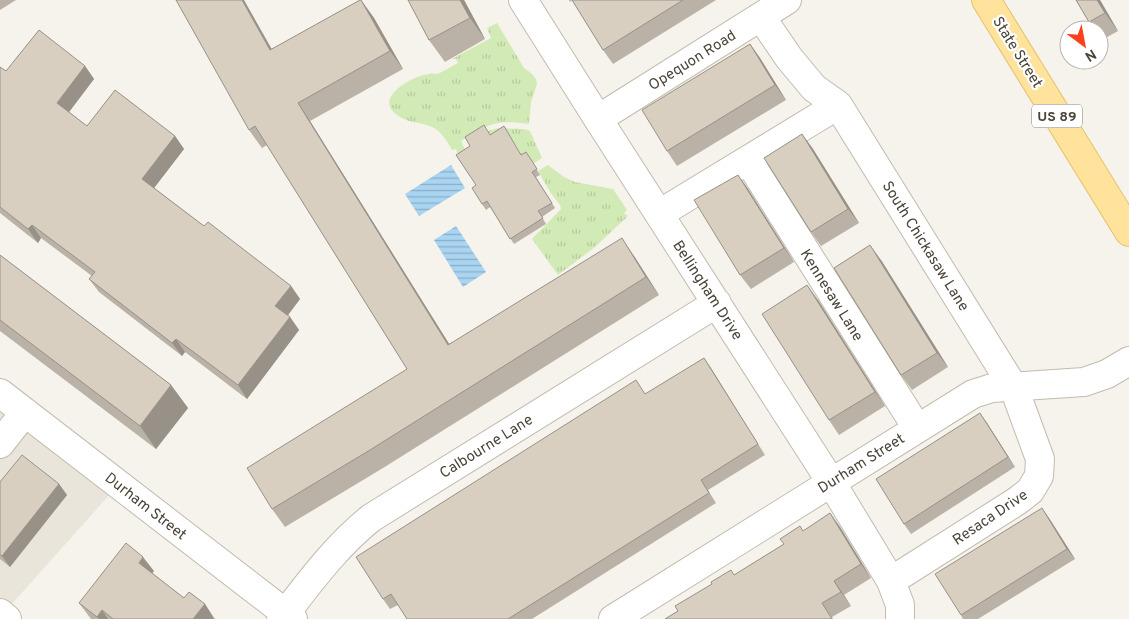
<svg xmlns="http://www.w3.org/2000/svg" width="1129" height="619" font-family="Overpass,sans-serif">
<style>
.residential{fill:#eae5da}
.grass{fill:url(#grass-tufts)}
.water{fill:url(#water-rules)}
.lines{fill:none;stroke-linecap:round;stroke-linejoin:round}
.minor-casing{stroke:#c2bbae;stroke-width:30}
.major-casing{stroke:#e6c16a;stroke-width:30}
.minor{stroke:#fff;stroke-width:28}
.major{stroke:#ffe39c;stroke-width:28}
.wall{fill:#bab2a6}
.shaded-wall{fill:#979187}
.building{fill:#d8cfc1;stroke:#979187}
.labels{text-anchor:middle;stroke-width:4.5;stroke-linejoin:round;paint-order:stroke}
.shield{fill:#fff;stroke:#817c74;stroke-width:1}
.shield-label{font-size:14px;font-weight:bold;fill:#4b4439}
.street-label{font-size:15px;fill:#4b4439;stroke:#fff}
</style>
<defs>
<pattern id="grass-tufts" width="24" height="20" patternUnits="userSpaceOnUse" patternTransform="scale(1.25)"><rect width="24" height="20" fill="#d2eab5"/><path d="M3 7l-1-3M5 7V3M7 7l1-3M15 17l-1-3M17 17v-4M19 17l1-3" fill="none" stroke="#b6ca9c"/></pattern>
<pattern id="water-rules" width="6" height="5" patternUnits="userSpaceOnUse" patternTransform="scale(1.25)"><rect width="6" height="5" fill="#a9d4f2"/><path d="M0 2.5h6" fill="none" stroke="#8caec5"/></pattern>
</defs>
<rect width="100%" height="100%" fill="#f6f3ec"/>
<path class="residential" d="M0 406 111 493 11 605 0 615Z"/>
<path class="grass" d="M497 23 524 68 532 74 536 79 537 84 531 102 529 124C494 119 490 124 461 141L465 150 458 156 456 149 452 150C447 141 441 131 432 127 424 123 414 123 406 120 383 110 385 96 404 84 411 79 421 75 429 74 432 73 434 74 437 74 444 72 451 66 458 63L456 59H452L491 38 487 28Z
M498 128 524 129 530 131 542 158 533 164 525 160 506 130 493 138 488 131Z
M548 165 564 177 575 182 613 189 627 210 624 213 628 216 595 247 558 275 532 239 561 209 560 205 550 192 538 171Z"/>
<path class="water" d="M451 165 465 188 419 216 405 194Z
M456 226 486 272 463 287 434 240Z"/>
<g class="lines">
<defs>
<path id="minor" d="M523 0 598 119 831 482 891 581 900 605V619
M761 17 789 58 814 88 838 105 1014 388 1040 459 1039 476 1030 491 1017 501 891 581
M598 119 787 0
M748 160 917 428
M659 214 838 105
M0 393 293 619
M0 444 25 412
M0 613 7 619
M281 619C310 582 334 548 371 518L717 303
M613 619 973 394 992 388 1084 382 1107 374 1129 361"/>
<path id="major" d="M986 0 1129 232"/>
</defs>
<use href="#minor" class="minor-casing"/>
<use href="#major" class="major-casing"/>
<use href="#minor" class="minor"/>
<use href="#major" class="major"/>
</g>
<path class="wall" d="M0 0H16L0 10Z
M361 0 374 18 403 69 310 121 449 344 634 256 659 295 383 468 285 527 272 509 407 369 267 145 262 148 249 130 272 49Z
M408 0H464L485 39 445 62 429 40Z
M569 0H716L613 64 603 50 572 0 570 2Z
M1076 0H1100L1118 31 1102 40 1099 37V30H1094L1089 22Z
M750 44 760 58 786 100 677 166 667 151Z
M85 66 94 79 69 112 87 126 175 136 184 149 154 188 204 226 291 286 300 299 288 315 290 317 299 330 247 399 185 352 182 356 99 292 89 279 92 276 41 238 38 243 0 213V67L6 71Z
M490 134 522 154 526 152 540 175 536 177 555 208 542 217 546 224 514 244 490 207 486 210 482 204 476 185Z
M802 134 813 149 859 223 821 246 811 232Z
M738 175 748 189 794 262 751 289 740 275Z
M0 255 171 385 188 408 156 449 0 331Z
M881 260 948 367 912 390 901 375Z
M818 300 885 406 839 435 829 420Z
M704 358 765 455 708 490 716 503 532 619H407L398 605 390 609 383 599 646 394Z
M987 423 1015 467 911 534 904 524Z
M0 482 59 484 67 495 10 567 0 559Z
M830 513 840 527 871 578 844 595 851 606 832 617 833 619H665L784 544Z
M1049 518 1075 559 978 619H963L961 615Z
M154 571 152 573 184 598 205 604 215 619H91L79 603Z"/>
<path class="shaded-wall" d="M242 0H244L283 69 270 50Z
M361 0 374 18 403 69 390 51Z
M460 0H464L485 39 470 18Z
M1097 0H1100L1118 31 1105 13Z
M750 44 760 58 786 100 775 85Z
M85 66 94 79 66 116 57 103Z
M298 103 310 121 461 363 448 345Z
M802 134 813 149 859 223 848 209Z
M175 136 184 149 151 192 142 179Z
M738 175 748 189 794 262 784 248Z
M32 225 41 238 38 243 28 229Z
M622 238 634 256 659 295 646 277Z
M870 245 881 260 948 367 937 353Z
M807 285 818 300 885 406 875 392Z
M291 286 300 299 285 319 275 306Z
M290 317 299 330 247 399 238 385Z
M176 339 185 352 182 356 172 343Z
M704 358 711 368 765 455 758 444Z
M171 385 188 408 156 449 140 426Z
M980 413 987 423 1015 467 1008 457Z
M59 484 67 495 10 567 2 556Z
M1042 508 1049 518 1075 559 1067 549Z
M830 513 840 527 871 578 861 564Z
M143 557 154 571 149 577 139 563Z
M834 581 844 595 851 606 841 592Z
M205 604 214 619H193Z
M102 610 108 619H99L97 617Z"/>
<path class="building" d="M176 0H242L270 50 360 0H361L390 51 298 103 448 345 622 238 646 277 370 450 272 509 247 468 407 369 255 126 249 130Z
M408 0H460L470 18 429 40Z
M572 0H683L603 50Z
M1076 0H1097L1105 13 1089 22Z
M39 30 85 66 57 103 87 126 115 90 175 136 142 179 204 226 208 222 291 286 275 306 290 317 238 385 176 339 172 343 89 279 95 272 32 225 28 229 0 207V67L6 71Z
M750 44 775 85 667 151 642 110Z
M484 125 490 135 504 126 521 155 526 152 532 161 537 169 532 172 552 203 538 211 543 218 510 239 487 201 482 204 472 188 476 185 456 155 470 146 465 137Z
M802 134 848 209 811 232 764 158Z
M738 175 784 248 740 275 694 200Z
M870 245 937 353 901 375 834 268Z
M0 255 171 385 140 426 0 320Z
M807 285 875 392 829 420 762 314Z
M704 358 758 444 701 480 709 493 508 619H407L391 594 383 599 356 557 636 380 645 394Z
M980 413 1008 457 904 524 876 479Z
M22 455 59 484 2 556 0 555V482Z
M1042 508 1067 549 961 615 935 574Z
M830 513 861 564 834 581 841 592 822 603 832 619H665L678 611 675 606 712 584 711 582 731 570 734 575 784 544 780 539 800 526 803 531Z
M126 543 143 557 139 563 184 598 189 592 205 604 193 619H113L102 610 97 617 79 603Z"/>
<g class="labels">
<rect class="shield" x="1032" y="104.5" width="50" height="23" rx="4"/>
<g class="shield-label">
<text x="1057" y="121">US 89</text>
</g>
<g class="street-label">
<text transform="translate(1018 52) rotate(58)" y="5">State Street</text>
<text transform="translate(692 60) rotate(-32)" y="5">Opequon Road</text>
<text transform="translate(926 246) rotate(58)" y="5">South Chickasaw Lane</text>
<text transform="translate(708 290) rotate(57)" y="5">Bellingham Drive</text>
<text transform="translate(832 295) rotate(58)" y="5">Kennesaw Lane</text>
<text transform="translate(486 446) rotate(-32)" y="5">Calbourne Lane</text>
<text transform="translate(861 463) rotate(-32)" y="5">Durham Street</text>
<text transform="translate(146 506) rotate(38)" y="5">Durham Street</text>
<text transform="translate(990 517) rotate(-34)" y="5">Resaca Drive</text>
</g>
</g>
<g transform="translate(1084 45) rotate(148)"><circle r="24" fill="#ffffff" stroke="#b7b4b0"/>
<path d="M0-4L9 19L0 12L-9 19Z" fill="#fc3f1d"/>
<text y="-8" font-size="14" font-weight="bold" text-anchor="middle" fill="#4b4439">N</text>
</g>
</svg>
